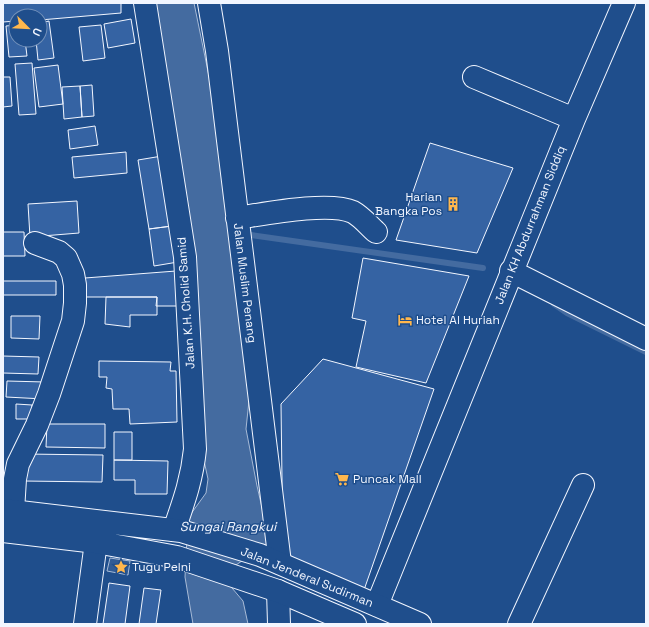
<svg xmlns="http://www.w3.org/2000/svg" width="649" height="627" font-family="'Space Grotesk',sans-serif">
<style>
.built{fill:#305b95;stroke:#a8bbd7}
.water{fill:#446ba0;stroke:#a8bbd7}
.lines{fill:none;stroke-linecap:round;stroke-linejoin:round}
.stream{stroke:#446ba0;stroke-width:6}
.building{fill:#3563a3;stroke:#f2f6ff}
.minor-casing{stroke:#f2f6ff;stroke-width:24}
.highway-casing{stroke:#f2f6ff;stroke-width:24}
.minor{stroke:#1f4e8c;stroke-width:22}
.highway{stroke:#1f4e8c;stroke-width:22}
.labels{text-anchor:middle;stroke-width:3;stroke-linejoin:round;paint-order:stroke}
.poi-label{font-size:12px;fill:#f2f6ff;stroke:#1f4e8c;text-anchor:start}
.street-label{font-size:12px;fill:#f2f6ff;stroke:#1f4e8c}
.water-label{font-size:13px;font-style:italic;fill:#f2f6ff;stroke:#1f4e8c}
</style>
<rect width="100%" height="100%" fill="#1f4e8c"/>
<path class="built" d="M110 558 130 561 128 575 107 571Z"/>
<path class="water" d="M150 3H194L212 91 250 391 246 429 257 486 270 542 233 567 232 588 243 601 248 624H193L185 577 188 518 206 493 208 479 203 456Z"/>
<g class="lines">
<path class="stream" d="M251 235 483 268
M554 304 567 313 646 352"/>
</g>
<path class="building" d="M3 3H121V13L40 20V16H16V21L3 22Z
M131 19 135 43 108 48 104 24Z
M49 21 54 58 38 60 36 40H40V23Z
M16 25V40H25L27 56 9 57 6 26Z
M101 25 105 58 83 61 79 27Z
M32 63 36 114 19 115 15 64Z
M58 65 63 104 39 107 34 68Z
M3 77H10L12 106 3 107Z
M92 85 94 116 82 117 80 86Z
M80 86 82 117 64 119 62 87Z
M95 126 98 145 70 149 68 130Z
M430 143 513 168 477 253 396 240Z
M126 152 127 173 74 178 72 157Z
M162 156 172 226 149 229 138 160Z
M77 201 79 233 30 237 28 204Z
M172 226 178 262 154 266 149 229Z
M3 232H24L25 256H3Z
M363 258 469 276 426 383 356 367 366 321 352 318Z
M176 271 181 306H156L157 297H85V278Z
M3 281H56V295H3Z
M106 297H157V315H130V327L105 324Z
M11 316H40L39 339 11 338Z
M3 356 39 357 38 374 3 373Z
M323 359 434 389 364 590 283 555 281 404Z
M99 361 171 362 170 371H176L177 422 130 424 129 409H113L112 389 106 388 107 377H99Z
M7 381 45 382 44 399 6 397Z
M16 404 32 405 31 419H16Z
M47 424H105V448L46 447Z
M114 432H132V460H114Z
M24 454 103 455 102 482 23 481Z
M114 460 168 461 167 494H135V480H114Z
M109 583 130 586 125 624H103Z
M144 588 161 590 156 624H139Z"/>
<g class="lines">
<defs>
<path id="minor" d="M145 3 185 257 195 449C192 479 184 501 174 530
M209 3 217 51 280 563
M474 77 574 119
M237 218C264 214 329 201 353 212 362 217 369 226 376 232
M511 271 646 339
M13 511 15 479 18 464 37 425 49 394 73 321 75 303V285L73 274 66 258 59 252 35 243
M278 591 279 624
M377 605 574 119 624 3
M85 624 96 542
M519 624 583 485"/>
<path id="highway" d="M3 510 181 531 260 555 420 624
M3 531 96 542 177 557 278 591 355 624"/>
</defs>
<use href="#minor" class="minor-casing"/>
<use href="#highway" class="highway-casing"/>
<use href="#minor" class="minor"/>
<use href="#highway" class="highway"/>
</g>
<defs>
<symbol id="building-bare" viewBox="-9 -9 18 18"><path d="M-4-6H4V6H1V3H-1V6H-4ZM-2.5-4.3h1.7v1.8h-1.7ZM.8-4.3h1.7v1.8H.8ZM-2.5-1h1.7V.8h-1.7ZM.8-1h1.7V.8H.8Z" fill="#ffb74d" stroke="#1f4e8c" stroke-width="2.5" paint-order="stroke"/></symbol>
<symbol id="hotel-bare" viewBox="-9 -9 18 18"><path d="M-6-4.5h1.5V1H6V5H4.5V3h-9V5H-6ZM-4 0a1.8 1.8 0 1 1 3.6 0ZM.5 0V-2.5h3Q6-2.5 6 0Z" fill="#ffb74d" stroke="#1f4e8c" stroke-width="2.5" paint-order="stroke"/></symbol>
<symbol id="supermarket-bare" viewBox="-9 -9 18 18"><path d="M-6-5.5h2.5l.6 2H6L4.5 2H-2.5L-4.4-4H-6ZM-1.5 3.2a1.3 1.3 0 1 0 .1 0ZM3 3.2a1.3 1.3 0 1 0 .1 0Z" fill="#ffb74d" stroke="#1f4e8c" stroke-width="2.5" paint-order="stroke"/></symbol>
<symbol id="sight-bare" viewBox="-9 -9 18 18"><path d="M0-6L1.8-2.2L6-1.7L2.9 1.2L3.7 5.4L0 3.3L-3.7 5.4L-2.9 1.2L-6-1.7L-1.8-2.2Z" fill="#ffb74d" stroke="#1f4e8c" stroke-width="2.5" paint-order="stroke"/></symbol>
</defs>
<g fill-rule="evenodd">
<use href="#building-bare" x="443" y="194" width="20" height="20"/>
<use href="#hotel-bare" x="395" y="310" width="20" height="20"/>
<use href="#supermarket-bare" x="332" y="469" width="20" height="20"/>
<use href="#sight-bare" x="111" y="557" width="20" height="20"/>
</g>
<g class="labels">
<g class="poi-label">
<text x="442" y="201" text-anchor="end">Harian<tspan x="442" dy="14">Bangka Pos</tspan></text>
<text x="416" y="324">Hotel Al Huriah</text>
<text x="353" y="483">Puncak Mall</text>
<text x="132" y="571">Tugu Pelni</text>
</g>
<g class="street-label">
<text transform="translate(530 225) rotate(-68)" y="4">Jalan KH Abdurrahman Siddiq</text>
<text transform="translate(245 283) rotate(83)" y="4">Jalan Muslim Penang</text>
<text transform="translate(186 303) rotate(-94)" y="4">Jalan K.H. Cholid Samid</text>
<text transform="translate(307 577) rotate(22)" y="4">Jalan Jenderal Sudirman</text>
</g>
<g class="water-label">
<text x="228" y="531">Sungai Rangkui</text>
</g>
</g>
<rect width="649" height="627" fill="none" stroke="#f2f6ff" stroke-width="8"/>
<g transform="translate(28 28) rotate(114)"><circle r="19" fill="#1f4e8c" stroke="#7391ba"/>
<path d="M0-3L7 15L0 10L-7 15Z" fill="#ffb74d"/>
<text y="-6" font-size="11" font-weight="bold" text-anchor="middle" fill="#f2f6ff">U</text>
</g>
</svg>
